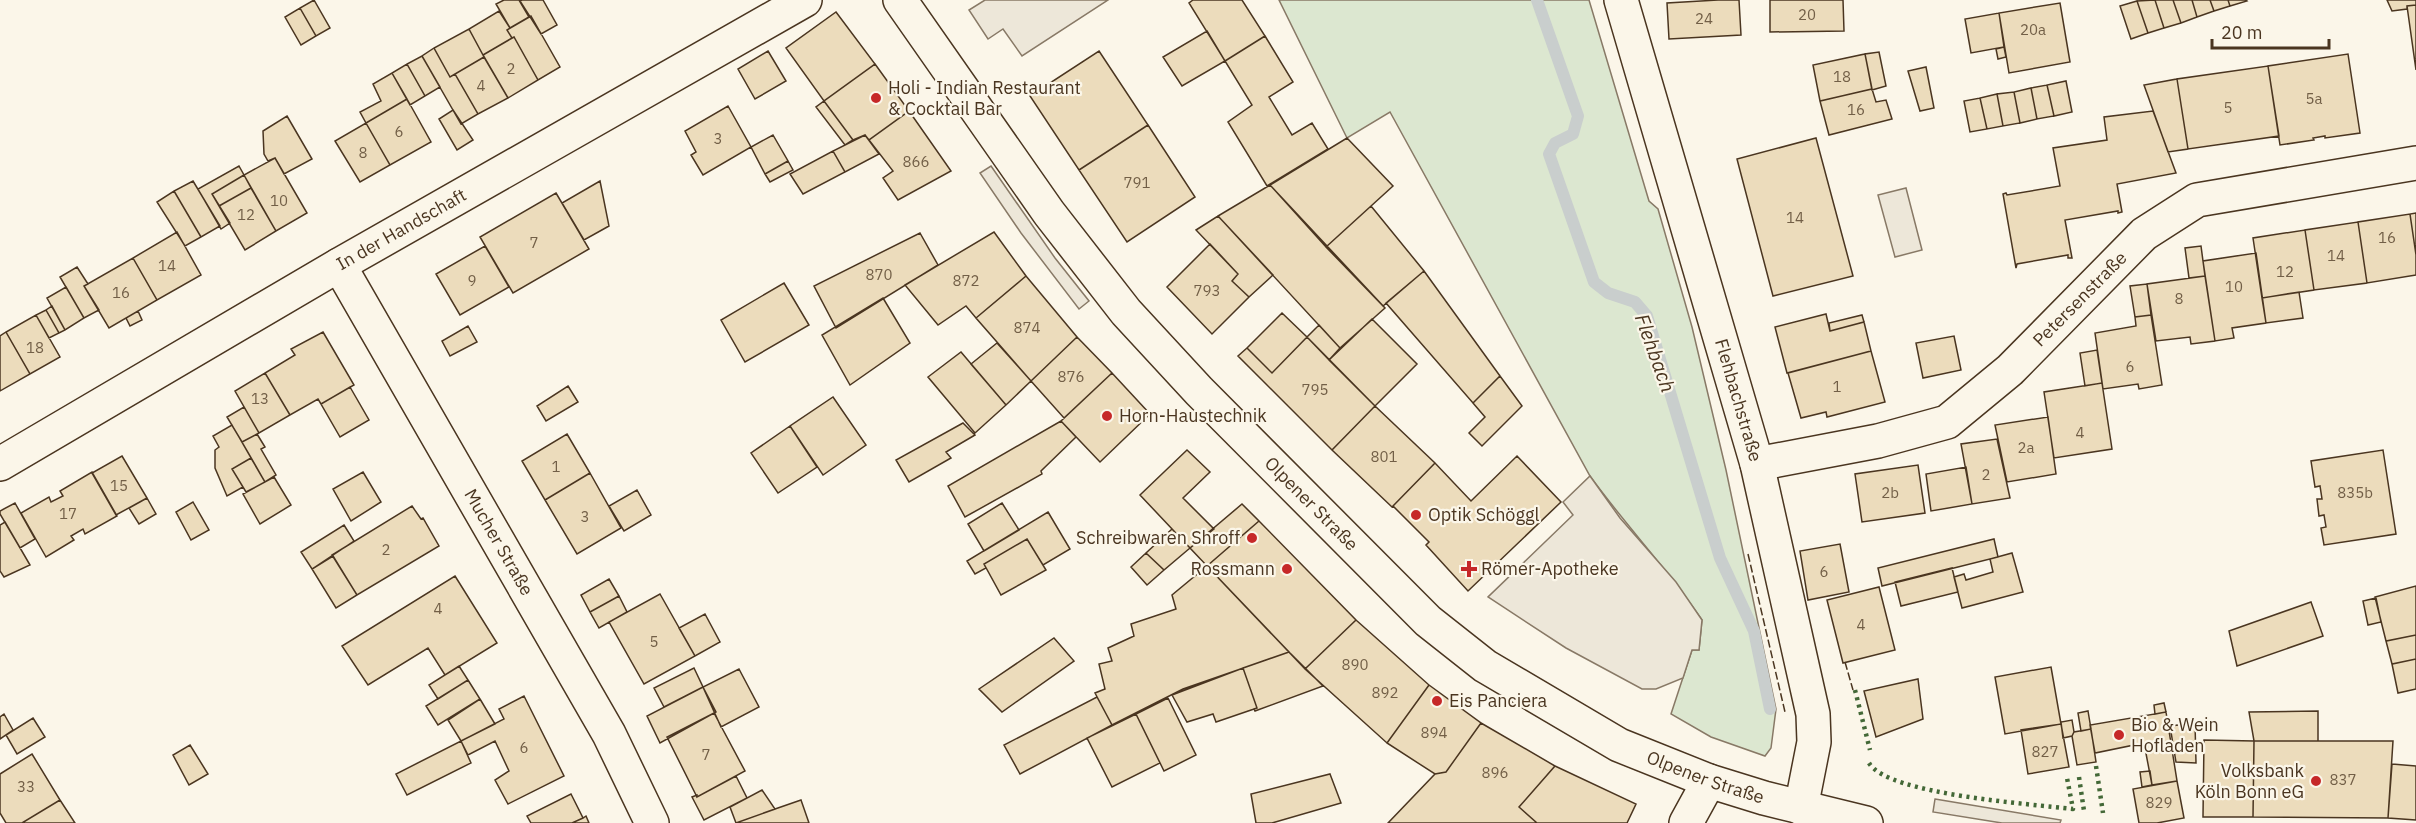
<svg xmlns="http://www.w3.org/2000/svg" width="2416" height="823" font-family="'IBM Plex Sans',sans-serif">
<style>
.green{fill:#dce7d0;stroke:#887966;stroke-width:1.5}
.parking{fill:#ede7d9;stroke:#887966;stroke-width:1.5}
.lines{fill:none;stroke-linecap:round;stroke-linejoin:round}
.stream{stroke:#c9cecd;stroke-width:12}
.building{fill:#ecdcbc;stroke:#4a3520;stroke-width:1.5}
.minor-casing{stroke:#4a3520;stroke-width:36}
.primary-casing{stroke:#4a3520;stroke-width:36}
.minor{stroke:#fbf6e9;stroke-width:33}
.primary{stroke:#fbf6e9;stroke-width:33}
.hedge{stroke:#436837;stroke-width:4.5;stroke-dasharray:3 4.5;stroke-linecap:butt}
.fence{stroke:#4a3520;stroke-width:1.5;stroke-dasharray:8 3;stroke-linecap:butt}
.poi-dot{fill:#c62828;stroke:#fbf6e9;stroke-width:2}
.labels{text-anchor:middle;stroke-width:4.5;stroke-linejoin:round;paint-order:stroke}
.number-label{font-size:15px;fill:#725f47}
.poi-label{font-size:18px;fill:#4a3520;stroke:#fbf6e9;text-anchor:start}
.street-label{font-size:18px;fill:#4a3520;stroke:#fbf6e9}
.water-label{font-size:20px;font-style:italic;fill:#4a3520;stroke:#fbf6e9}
</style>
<rect width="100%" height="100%" fill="#fbf6e9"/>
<path class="green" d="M1279 0H1589L1649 201 1658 209 1692 327 1726 470 1776 709 1771 748 1765 756 1711 737 1671 714 1692 650H1699L1702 620C1668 569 1626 526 1590 476L1390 112 1347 138Z"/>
<path class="parking" d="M985 0H1108L1022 56 1003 29 988 39 969 10Z
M991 166 1055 258 1089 301 1079 309 1021 233 980 173Z
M1906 188 1922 250 1895 257 1878 195Z
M1590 476 1620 518 1676 582 1702 620 1699 650H1692L1683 678 1656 689H1642L1566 648 1488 597 1573 515 1563 502Z
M1935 799 2061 820 2060 823H2002L1933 812Z"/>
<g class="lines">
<path class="stream" d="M1537 0 1578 116 1573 134 1555 143 1549 154 1594 282 1608 293 1635 302 1647 316 1720 558 1754 631 1770 709"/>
</g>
<path class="building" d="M314 0 330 28 316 36 300 8Z
M504 0H519L529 17 510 28 496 4Z
M522 0H543L557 25 541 34 520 1Z
M1193 0H1242L1265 36 1225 61 1189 3Z
M1718 0H1739L1741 35 1669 39 1667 3Z
M1770 0H1843L1844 31 1770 32Z
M2155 0 2164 28 2148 33 2137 1Z
M2155 0H2173L2181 23 2164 28Z
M2173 0H2192L2197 17 2181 23Z
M2192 0H2210L2214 11 2197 17Z
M2210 0H2228L2230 6 2214 11Z
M2228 0H2246L2247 1 2230 6Z
M2387 0H2416V5L2407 6V9L2392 11Z
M2137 1 2148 33 2131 39 2120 6Z
M2060 3 2070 62 2009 73 1999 13Z
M2416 5V70L2407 6Z
M300 8 316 36 301 45 285 17Z
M499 11 510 28 507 30 512 38 483 55 469 29Z
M836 12 875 64 824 101 786 48Z
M1999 13 2004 47 1971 53 1965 19Z
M531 16 560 67 538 80 514 37 512 38 507 30Z
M469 29 484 57 450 77 434 48Z
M1207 31 1225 61 1182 86 1163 57Z
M1265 36 1293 82 1269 97 1292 135 1312 123 1328 149 1267 186 1228 122 1252 105 1225 61Z
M514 37 538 80 508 98 483 55Z
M2004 47 2006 57 1998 59 1996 49Z
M434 48 450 77 455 74 478 114 461 124 422 56Z
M768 51 786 81 755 99 738 69Z
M1099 51 1148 125 1079 170 1030 96Z
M1879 52 1886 86 1872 90 1865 54Z
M1865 54 1872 89 1820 101 1813 65Z
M2348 54 2360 133 2325 138V136L2313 138 2314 140 2280 145 2268 66Z
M422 56 440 87 425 96 407 64Z
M484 57 508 98 478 114 455 74Z
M407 64 425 96 410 105 392 73Z
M875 64 909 111 869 140 865 135 853 140 824 101Z
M2268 66 2279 136 2188 149 2177 79Z
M1926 67 1934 108 1920 111 1908 71Z
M392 73 407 99 366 123 360 112 381 101 373 84Z
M2177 79 2188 149 2168 152 2144 85Z
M2066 81 2072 112 2054 116 2047 85Z
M2047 85 2054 116 2037 119 2031 88Z
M2031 88 2037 119 2020 123 2014 92Z
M1872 89 1876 102 1886 100 1892 119 1829 135 1820 101Z
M2014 92 2020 123 2003 126 1997 94Z
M1997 94 2003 126 1987 129 1980 98Z
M1980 98 1987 129 1970 132 1964 101Z
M407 99 431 142 390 165 366 123Z
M824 101 853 140 845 145 816 107Z
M728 106 751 147 703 175 691 155 696 152 685 131Z
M453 110 473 140 457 150 439 119Z
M909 111 951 171 898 200 883 178 893 171 869 140Z
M2153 111 2176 173 2117 184 2122 212 2118 213V211L2065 220 2072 258H2068V255L2017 264 2016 268 2003 194 2006 193 2007 195 2060 186 2053 148 2107 140 2104 117Z
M287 116 312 159 284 174 275 158 268 161 264 154 263 131Z
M366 123 390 165 360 182 335 141Z
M1148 125 1195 197 1127 242 1079 170Z
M773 135 788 161 765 174 751 147Z
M865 135 879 154 845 172 833 151Z
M1347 138 1393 186 1326 247 1270 185Z
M1816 138 1853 276 1773 296 1737 159Z
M833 151 845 172 803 194 790 174Z
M275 158 307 213 276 231 244 175Z
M788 161 793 170 770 182 765 174Z
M239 166 244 175 212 194 230 223 221 229 198 189Z
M244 175 251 188 219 206 212 194Z
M193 181 220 226 201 237 174 191Z
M600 181 609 226 584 240 562 203Z
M1270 185 1385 308 1340 348 1218 216Z
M251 188 276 231 245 250 219 206Z
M174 191 201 237 185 246 157 202Z
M556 193 589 249 513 293 480 237Z
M1371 206 1424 271 1383 306 1326 247Z
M2416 213V255L2410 214Z
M2410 214 2416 255V275L2367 283 2358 222Z
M1218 216 1273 275 1249 297 1232 281 1238 274 1196 230Z
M2358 222 2367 283 2314 290 2305 230Z
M2305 230 2314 290 2262 298 2253 238Z
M177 232 201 275 157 300 133 258Z
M994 232 1026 276 976 318 966 306 938 325 905 285Z
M920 233 938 265 836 328 814 286Z
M1210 244 1238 274 1232 281 1249 297 1212 334 1167 287Z
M485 246 509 287 460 315 436 274Z
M2201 246 2205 276 2189 278 2185 248Z
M2256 253 2266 323 2232 328 2234 338 2215 341 2203 261Z
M133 258 157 300 109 328 84 286Z
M77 267 88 284 84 286 99 310 84 318 60 277Z
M1424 271 1500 376 1473 403 1386 303Z
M1026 276 1077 337 1031 381 976 318Z
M2205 276 2215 341 2191 344 2190 337 2156 341 2147 284Z
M784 283 809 325 745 362 721 320Z
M2147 284 2151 315 2135 317 2130 286Z
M66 287 84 318 65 330 47 298Z
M2299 292 2303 318 2266 323 2262 298Z
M883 298 910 343 850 385 822 335Z
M52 306 65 330 59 333 46 310Z
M46 310 59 333 49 338 36 315Z
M138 311 142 320 130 326 126 318Z
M1282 313 1307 337 1272 373 1247 348Z
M1826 314 1830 331 1864 322 1871 351 1787 373 1775 327Z
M36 315 60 357 30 374 6 332Z
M1862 315 1864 322 1830 331 1829 323Z
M2151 315 2162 385 2139 389 2138 384 2103 389 2095 333 2136 326 2135 317Z
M1372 319 1417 364 1375 406 1329 360Z
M1319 325 1340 348 1329 360 1307 337Z
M468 326 477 342 450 356 442 341Z
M6 332 30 374 0 391V336Z
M323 332 354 385 321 404 318 399 290 415 265 373 295 355 291 349Z
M1954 336 1961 370 1923 378 1916 343Z
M1077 337 1112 373 1064 418 1031 381Z
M1307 337 1375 406 1332 450 1238 356 1247 348 1272 373Z
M997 343 1031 381 1006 405 971 364Z
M2097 350 2102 383 2085 386 2080 353Z
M1871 351 1885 402 1827 417 1826 412 1801 418 1788 373Z
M961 352 1006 405 975 433 928 377Z
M265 373 290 415 259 433 235 391Z
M1112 373 1150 414 1100 462 1061 421Z
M1500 376 1522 406 1482 446 1469 433 1485 417 1473 403Z
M2102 383 2112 449 2054 458 2044 392Z
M568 386 578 402 546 421 537 406Z
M350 387 369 420 340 437 321 404Z
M833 397 866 445 823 475 790 426Z
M1375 406 1435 463 1392 507 1332 450Z
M244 407 259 433 242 442 227 417Z
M2048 417 2056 474 2007 482 1995 425Z
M1061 421 1076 437 1041 471 1042 474 965 517 948 486Z
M963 423 975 435 946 452 951 458 909 482 896 460Z
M232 425 251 458 232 469 243 487 227 496 215 468V450L219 447 213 436Z
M790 426 817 467 778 493 751 453Z
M257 434 265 447 261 449 276 475 265 482 242 442Z
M567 434 590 473 545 500 522 461Z
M1997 439 2010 498 1972 504 1961 444Z
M1187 450 1210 472 1183 498 1214 529 1190 548 1140 495Z
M2383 450 2396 534 2324 545 2321 528 2326 527 2324 515 2319 516 2317 499H2322L2320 486 2315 487 2311 461Z
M122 456 147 498 116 515 92 473Z
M1517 456 1561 502 1468 591 1426 545 1429 542 1393 506 1435 463 1471 501Z
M251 458 265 482 246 492 232 469Z
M1918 465 1925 513 1862 522 1855 474Z
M1966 467 1972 504 1931 511 1926 474Z
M92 472 117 516 85 534 83 529 71 536 74 540 46 557 21 513 49 497 51 502 63 496 60 491Z
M363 472 381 502 351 521 333 489Z
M590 473 621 528 577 554 545 500Z
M274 477 291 505 260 524 243 494Z
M637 490 651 515 624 531 609 506Z
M147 498 156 514 139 524 129 508Z
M193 502 209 530 191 540 176 512Z
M15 503 35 539 20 548 0 514V511Z
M1002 503 1019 530 984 551 968 524Z
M1242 504 1259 521 1207 566 1190 548Z
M412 506 421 519 423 518 439 546 357 595 332 555Z
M1048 512 1070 549 1043 565 1027 539 984 564 986 568 975 574 967 561Z
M1259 521 1356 620 1305 669 1207 566Z
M5 522 30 565 4 577 0 571V525Z
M344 525 354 541 312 569 301 552Z
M1172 529 1190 548 1164 570 1146 553Z
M1027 539 1046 570 1001 595 984 564Z
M1994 539 1998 557 1882 586 1878 568Z
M1840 544 1849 592 1808 600 1800 551Z
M1146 553 1164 570 1147 585 1131 567Z
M2012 553 2023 592 1962 608 1954 577 1964 574 1966 580 1993 572 1990 559Z
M333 556 357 595 336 608 312 569Z
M1207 566 1289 652 1183 689 1112 725 1095 693 1105 689 1099 664 1112 661 1108 648 1134 636 1131 624 1176 609 1172 595Z
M1952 568 1958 592 1901 606 1895 582Z
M455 576 497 643 445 675 428 648 368 685 342 646Z
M609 579 619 596 590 612 581 595Z
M2416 586V635L2386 641 2375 597Z
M1879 587 1895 650 1843 663 1827 600Z
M660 594 695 656 644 684 609 622Z
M619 596 627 612 599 628 590 612Z
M2376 598 2381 622 2368 625 2363 601Z
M2311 602 2323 636 2237 666 2229 631Z
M705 614 720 642 695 656 679 628Z
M1356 620 1429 685 1387 743 1305 669Z
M2416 635V659L2392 664 2386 641Z
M1054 638 1074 661 1002 712 979 689Z
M1289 652 1323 686 1255 711 1254 709 1257 708 1243 668Z
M2416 659V689L2398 693 2392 664Z
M459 666 468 680 438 699 429 685Z
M2051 667 2061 724 2005 734 1995 677Z
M694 668 703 687 664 707 654 688Z
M1243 668 1257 708 1216 722 1213 714 1187 722 1172 695Z
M739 669 759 707 721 727 703 687Z
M1918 679 1923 719 1876 737 1864 691Z
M468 680 480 699 438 725 426 706Z
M1429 685 1481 723 1446 772 1435 774 1387 743Z
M703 687 716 712 660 743 647 716Z
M524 696 564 776 508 804 495 780 509 771 495 741 468 755 461 741 504 719 499 709Z
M1097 697 1112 725 1020 774 1004 745Z
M1168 698 1196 755 1164 771 1136 714Z
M480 699 495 724 461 741 448 720Z
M2164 703 2166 712 2155 714 2154 705Z
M2088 711 2091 729 2081 731 2078 713Z
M2318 711V741H2254L2249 712Z
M2166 712 2177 781 2152 785 2144 743 2095 753 2090 725Z
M714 713 745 771 697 797 667 737Z
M4 714 13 730 0 739V717Z
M1136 714 1160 763 1112 787 1087 738Z
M33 718 45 737 17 754 6 735Z
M2072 720 2074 732 2072 736 2063 738 2061 722Z
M1481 723 1555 766 1519 807 1537 823H1388L1435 774 1446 772Z
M2195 723 2196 763 2176 762 2170 726Z
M2061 724 2069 767 2028 774 2021 730Z
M2091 729 2096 762 2077 765 2072 736 2074 732Z
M2204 740 2254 741 2253 817H2203Z
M461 741 471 763 407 795 396 774Z
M2254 741H2393L2388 818 2253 817Z
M190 745 208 774 189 785 173 755Z
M32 754 60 800 22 823H6L0 813V774Z
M2392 764 2416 766V820L2388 818Z
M1555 766 1636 804 1627 823H1537L1519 807Z
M2150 771 2152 785 2142 787 2140 772Z
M1330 774 1341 803 1272 823H1256L1251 794Z
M736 776 747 798 704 820 692 797 697 795V797Z
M2177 781 2184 818 2157 823H2139L2133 789Z
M762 790 775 809 736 823 730 807Z
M571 794 583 818 572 823H531L527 816Z
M60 800 75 823H22Z
M801 800 809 823H736L775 809Z
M586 816 589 823H572L583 818Z"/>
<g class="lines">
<defs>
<g id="minor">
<path id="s1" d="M1621 0 1757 464 1813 714 1814 742 1801 808"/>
<path id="s2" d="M339 265 609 734 652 823"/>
<path id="s3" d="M0 464 339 265 805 0"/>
<path id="s4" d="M1757 464 1878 441 1947 422 2010 370 2144 234 2197 200 2416 163"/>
<path d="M1686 823 1709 781"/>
</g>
<g id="primary">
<path id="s5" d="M900 0 1049 213 1126 312 1199 391 1428 621 1485 666 1619 745 1709 781 1764 798 1866 823"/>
</g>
</defs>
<use href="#minor" class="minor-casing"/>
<use href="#primary" class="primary-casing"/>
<use href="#minor" class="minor"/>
<use href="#primary" class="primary"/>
<path class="hedge" d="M1855 690 1870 750
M1869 763C1888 795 2033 804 2073 809L2067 778
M2096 766 2103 813
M2079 777 2084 811"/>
<path class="fence" d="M1748 554 1785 712
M1845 662 1853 690"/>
</g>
<g class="poi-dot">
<circle cx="876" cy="98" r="6"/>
<circle cx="1107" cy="416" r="6"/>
<circle cx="1416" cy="515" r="6"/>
<circle cx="1252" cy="538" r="6"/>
<circle cx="1287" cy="569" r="6"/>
<path d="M1466 560h6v6h6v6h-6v6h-6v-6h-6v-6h6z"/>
<circle cx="1437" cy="701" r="6"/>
<circle cx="2119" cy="735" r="6"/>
<circle cx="2316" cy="781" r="6"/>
</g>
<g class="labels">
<g class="number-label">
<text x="1807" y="20">20</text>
<text x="1704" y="24">24</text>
<text x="2033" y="35">20a</text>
<text x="511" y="74">2</text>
<text x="1842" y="82">18</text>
<text x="481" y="91">4</text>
<text x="2314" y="104">5a</text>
<text x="2228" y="113">5</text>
<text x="1856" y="115">16</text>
<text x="399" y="137">6</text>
<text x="718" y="144">3</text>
<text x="363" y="158">8</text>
<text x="916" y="167">866</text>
<text x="1137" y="188">791</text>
<text x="279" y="206">10</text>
<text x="246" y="220">12</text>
<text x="1795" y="223">14</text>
<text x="2387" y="243">16</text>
<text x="534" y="248">7</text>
<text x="2336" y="261">14</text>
<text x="167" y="271">14</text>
<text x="2285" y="277">12</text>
<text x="879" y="280">870</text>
<text x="472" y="286">9</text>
<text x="966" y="286">872</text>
<text x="2234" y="292">10</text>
<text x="1207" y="296">793</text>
<text x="121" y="298">16</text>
<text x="2179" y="304">8</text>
<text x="1027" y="333">874</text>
<text x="35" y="353">18</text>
<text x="2130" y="372">6</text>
<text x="1071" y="382">876</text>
<text x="1837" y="392">1</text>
<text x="1315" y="395">795</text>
<text x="260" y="404">13</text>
<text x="2080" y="438">4</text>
<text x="2026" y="453">2a</text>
<text x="1384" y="462">801</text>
<text x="556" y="472">1</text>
<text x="1986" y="480">2</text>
<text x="119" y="491">15</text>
<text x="1890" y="498">2b</text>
<text x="2355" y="498">835b</text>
<text x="68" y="519">17</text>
<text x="585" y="522">3</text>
<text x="386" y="555">2</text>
<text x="1824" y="577">6</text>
<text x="438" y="614">4</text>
<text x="1861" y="630">4</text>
<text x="654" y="647">5</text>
<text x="1355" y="670">890</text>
<text x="1385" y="698">892</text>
<text x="1434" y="738">894</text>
<text x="524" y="753">6</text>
<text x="2045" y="757">827</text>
<text x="706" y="760">7</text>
<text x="1495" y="778">896</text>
<text x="2343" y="785">837</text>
<text x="26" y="792">33</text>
<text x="2159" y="808">829</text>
</g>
<g class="poi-label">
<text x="888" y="94">Holi - Indian Restaurant<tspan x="888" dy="21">&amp; Cocktail Bar</tspan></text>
<text x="1119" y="422">Horn-Haustechnik</text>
<text x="1428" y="521">Optik Schöggl</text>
<text x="1240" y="544" text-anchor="end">Schreibwaren Shroff</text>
<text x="1275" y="575" text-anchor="end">Rossmann</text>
<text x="1481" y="575">Römer-Apotheke</text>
<text x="1449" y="707">Eis Panciera</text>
<text x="2131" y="731">Bio &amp; Wein<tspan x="2131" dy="21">Hofladen</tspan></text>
<text x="2304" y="777" text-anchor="end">Volksbank<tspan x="2304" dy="21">Köln Bonn eG</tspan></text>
</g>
<g class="street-label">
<text dy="6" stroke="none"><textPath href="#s3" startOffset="465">In der Handschaft</textPath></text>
<text dy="6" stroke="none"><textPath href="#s4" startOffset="376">Petersenstraße</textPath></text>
<text dy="6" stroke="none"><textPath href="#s1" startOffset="417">Flehbachstraße</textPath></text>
<text dy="6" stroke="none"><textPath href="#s5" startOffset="652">Olpener Straße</textPath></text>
<text dy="6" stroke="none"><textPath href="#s2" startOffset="320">Mucher Straße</textPath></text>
<text dy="6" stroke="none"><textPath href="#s5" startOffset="1138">Olpener Straße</textPath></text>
</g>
<g class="water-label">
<text transform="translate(1655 353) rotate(70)" y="7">Flehbach</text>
</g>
</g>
<path d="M2212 39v9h117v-9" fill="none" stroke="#4a3520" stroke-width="3"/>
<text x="2221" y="39" font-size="18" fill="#4a3520" stroke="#fbf6e9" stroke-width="4.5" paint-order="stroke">20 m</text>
</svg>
